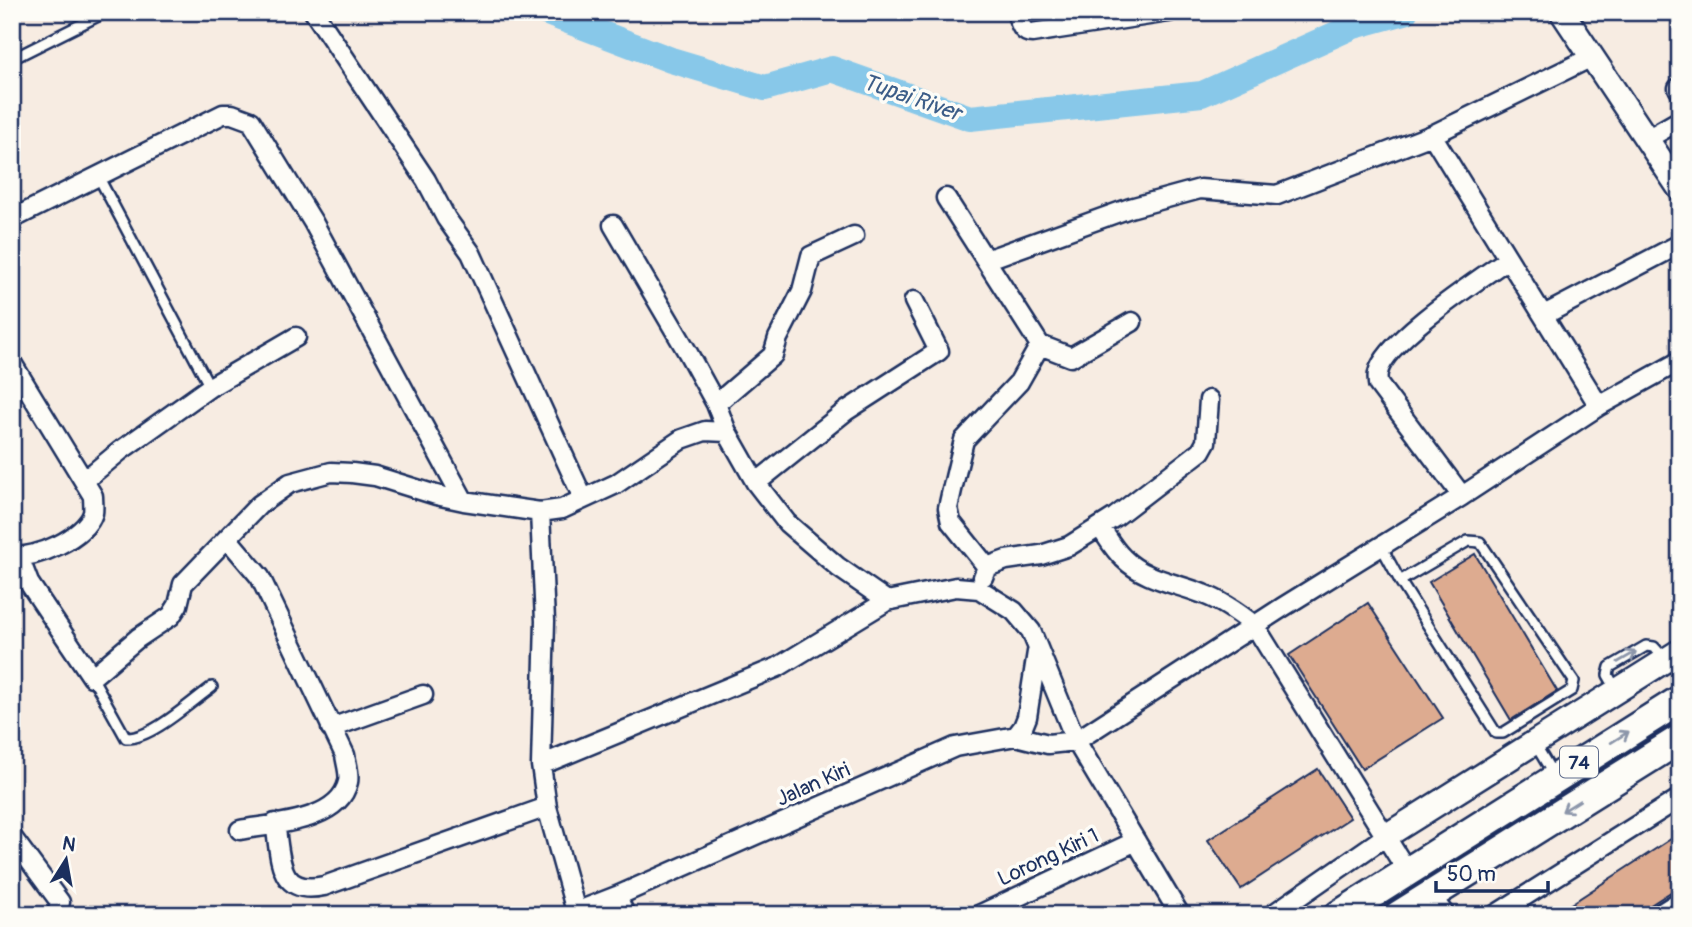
<svg xmlns="http://www.w3.org/2000/svg" width="1692" height="927" font-family="Pangolin,sans-serif">
<style>
.lines{fill:none;stroke-linecap:round;stroke-linejoin:round}
.river{stroke:#88c8e9;stroke-width:26}
.building{fill:#ddab90;stroke:#1b2f5e;stroke-width:2}
.service-casing{stroke:#1b2f5e;stroke-width:14}
.minor-casing{stroke:#1b2f5e;stroke-width:23}
.tertiary-casing{stroke:#1b2f5e;stroke-width:28}
.primary-casing{stroke:#1b2f5e;stroke-width:33}
.service{stroke:#fdfcf7;stroke-width:9}
.minor{stroke:#fdfcf7;stroke-width:18}
.tertiary{stroke:#fdfcf7;stroke-width:23}
.primary{stroke:#fdfcf7;stroke-width:28}
.oneway{stroke:#8c96aa}
.labels{text-anchor:middle;stroke-width:7;stroke-linejoin:round;paint-order:stroke}
.shield{fill:#fdfcf7;stroke:#5f6c8c;stroke-width:2}
.shield-label{font-size:19px;font-weight:bold;fill:#1b2f5e}
.street-label{font-size:21px;fill:#1b2f5e;stroke:#fdfcf7}
.water-label{font-size:23px;font-style:italic;fill:#3c5d88;stroke:#fdfcf7}
</style>
<rect width="100%" height="100%" fill="#f7ece2"/>
<filter id="ink" filterUnits="userSpaceOnUse"><feTurbulence type="fractalNoise" baseFrequency=".0143" numOctaves="2"/><feDisplacementMap in="SourceGraphic" scale="14" xChannelSelector="R" yChannelSelector="G"/><feConvolveMatrix kernelMatrix="1 2 1 2 8 2 1 2 1" color-interpolation-filters="sRGB"/></filter>
<g filter="url(#ink)">
<g class="lines">
<path class="river" d="M545 12 671 60 765 88 832 69 970 118 1202 94 1354 26 1405 12"/>
</g>
<path class="building" d="M1475 554 1557 691 1511 720 1429 582Z
M1368 603 1443 718 1362 769 1289 655Z
M1318 769 1350 818 1241 889 1208 840Z
M1680 833V886L1635 915H1554Z"/>
<g class="lines">
<defs>
<path id="service" d="M12 59 106 12
M98 176 210 387
M1381 546 1400 581 1496 733H1503L1572 690 1574 681 1480 542 1468 541 1400 581
M92 677 126 738C150 740 192 701 212 687
M1616 689 1608 675 1610 667 1646 646 1654 647 1665 659
M1535 744 1553 774"/>
<path id="minor" d="M314 12 426 180 446 218 471 253 583 498
M1016 12C1020 22 1021 33 1032 33L1169 12
M1678 88 1680 91
M1432 135 1599 406
M1647 139 1680 120
M946 198 1040 345 1019 382 964 440 952 490 948 508 951 522 987 567
M12 219 223 114H232L251 121 313 222 464 501
M613 225 688 353 716 404 727 432 756 483 787 523 838 567 887 601
M986 260 1130 208 1200 189 1277 195 1432 135 1592 57
M1544 315 1680 244
M1040 345 1071 357 1132 322
M12 363 93 496C93 501 94 508 93 513 86 537 35 560 12 556
M716 404 773 355 778 338 802 291 811 256 854 236
M85 480 120 451 210 387 296 337
M756 483 846 411 939 351 914 301
M1462 496 1378 384C1378 381 1377 377 1378 373 1384 341 1480 279 1508 259
M540 512 545 621 541 765 547 807 577 915
M1100 527C1107 537 1114 550 1123 558 1145 580 1176 583 1203 594 1222 601 1239 613 1255 626L1407 871
M227 538 260 577 345 755C346 763 350 774 348 782 339 822 272 824 240 830
M19 557 29 583 92 677 138 638 171 616 178 605 183 584 259 505 290 483 331 472 352 473 375 476 436 495 464 501 540 512 562 509 616 484 682 439 705 431 727 432
M983 577 987 567 1006 560 1041 555 1069 546 1115 517 1201 451 1206 442 1209 400
M331 728 423 695
M1016 736 1023 727 1027 717 1037 652
M541 765 778 667 887 601 956 587 979 589 1014 611 1031 631 1076 741 1180 915
M275 823C281 858 277 896 324 886L547 807
M12 837 60 902 57 915
M1430 895 1445 915
M617 896 625 915
M576 912 617 896 955 747 1016 736 1048 744 1076 741 1283 607 1462 496 1599 406 1680 361
M979 915 1136 841
M1272 915 1386 836
M1495 915 1680 798
M1658 915 1680 901"/>
<path id="tertiary" d="M1562 12 1680 189
M1386 836 1680 651"/>
<path id="primary" d="M1339 915 1680 700
M1399 915 1680 739"/>
</defs>
<use href="#service" class="service-casing"/>
<use href="#minor" class="minor-casing"/>
<use href="#tertiary" class="tertiary-casing"/>
<use href="#primary" class="primary-casing"/>
<use href="#service" class="service"/>
<use href="#minor" class="minor"/>
<use href="#tertiary" class="tertiary"/>
<use href="#primary" class="primary"/>
</g>
<defs><path id="oneway-shaft" d="M-6 0H5M1.5-3L5.5 0L1.5 3" fill="none" stroke-width="1.6" stroke-linecap="round" stroke-linejoin="round" transform="scale(1.75)"/></defs>
<g class="oneway">
<use href="#oneway-shaft" transform="translate(1627 657) rotate(-30)"/>
<use href="#oneway-shaft" transform="translate(1620 737) rotate(-32)"/>
<use href="#oneway-shaft" transform="translate(1571 806) rotate(148)"/>
</g>
</g>
<g class="labels">
<rect class="shield" x="1560" y="746.5" width="38" height="31" rx="5"/>
<g class="shield-label">
<text x="1579" y="769">74</text>
</g>
<g class="street-label">
<text transform="translate(813 784) rotate(-24)" y="7">Jalan Kiri</text>
<text transform="translate(1048 857) rotate(-25)" y="7">Lorong Kiri 1</text>
</g>
<g class="water-label">
<text transform="translate(912 97) rotate(19)" y="8">Tupai River</text>
</g>
</g>
<rect width="1692" height="927" fill="none" stroke="#fdfcf7" stroke-width="42"/>
<rect x="21" y="21" width="1650" height="885" fill="none" stroke="#1b2f5e" stroke-width="2.5" filter="url(#ink)"/>
<g transform="translate(66 860) rotate(11)" stroke="#fdfcf7" stroke-width="5" paint-order="stroke">
<path d="M0-5L12 26L0 18L-12 26Z" fill="#1b2f5e"/>
<text y="-10" font-size="19" font-weight="bold" text-anchor="middle" fill="#1b2f5e">N</text>
</g>
<path d="M1436 881v10h112v-10" fill="none" stroke="#1b2f5e" stroke-width="3.5"/>
<text x="1447" y="881" font-size="21" fill="#1b2f5e" stroke="#fdfcf7" stroke-width="5" paint-order="stroke">50 m</text>
</svg>
